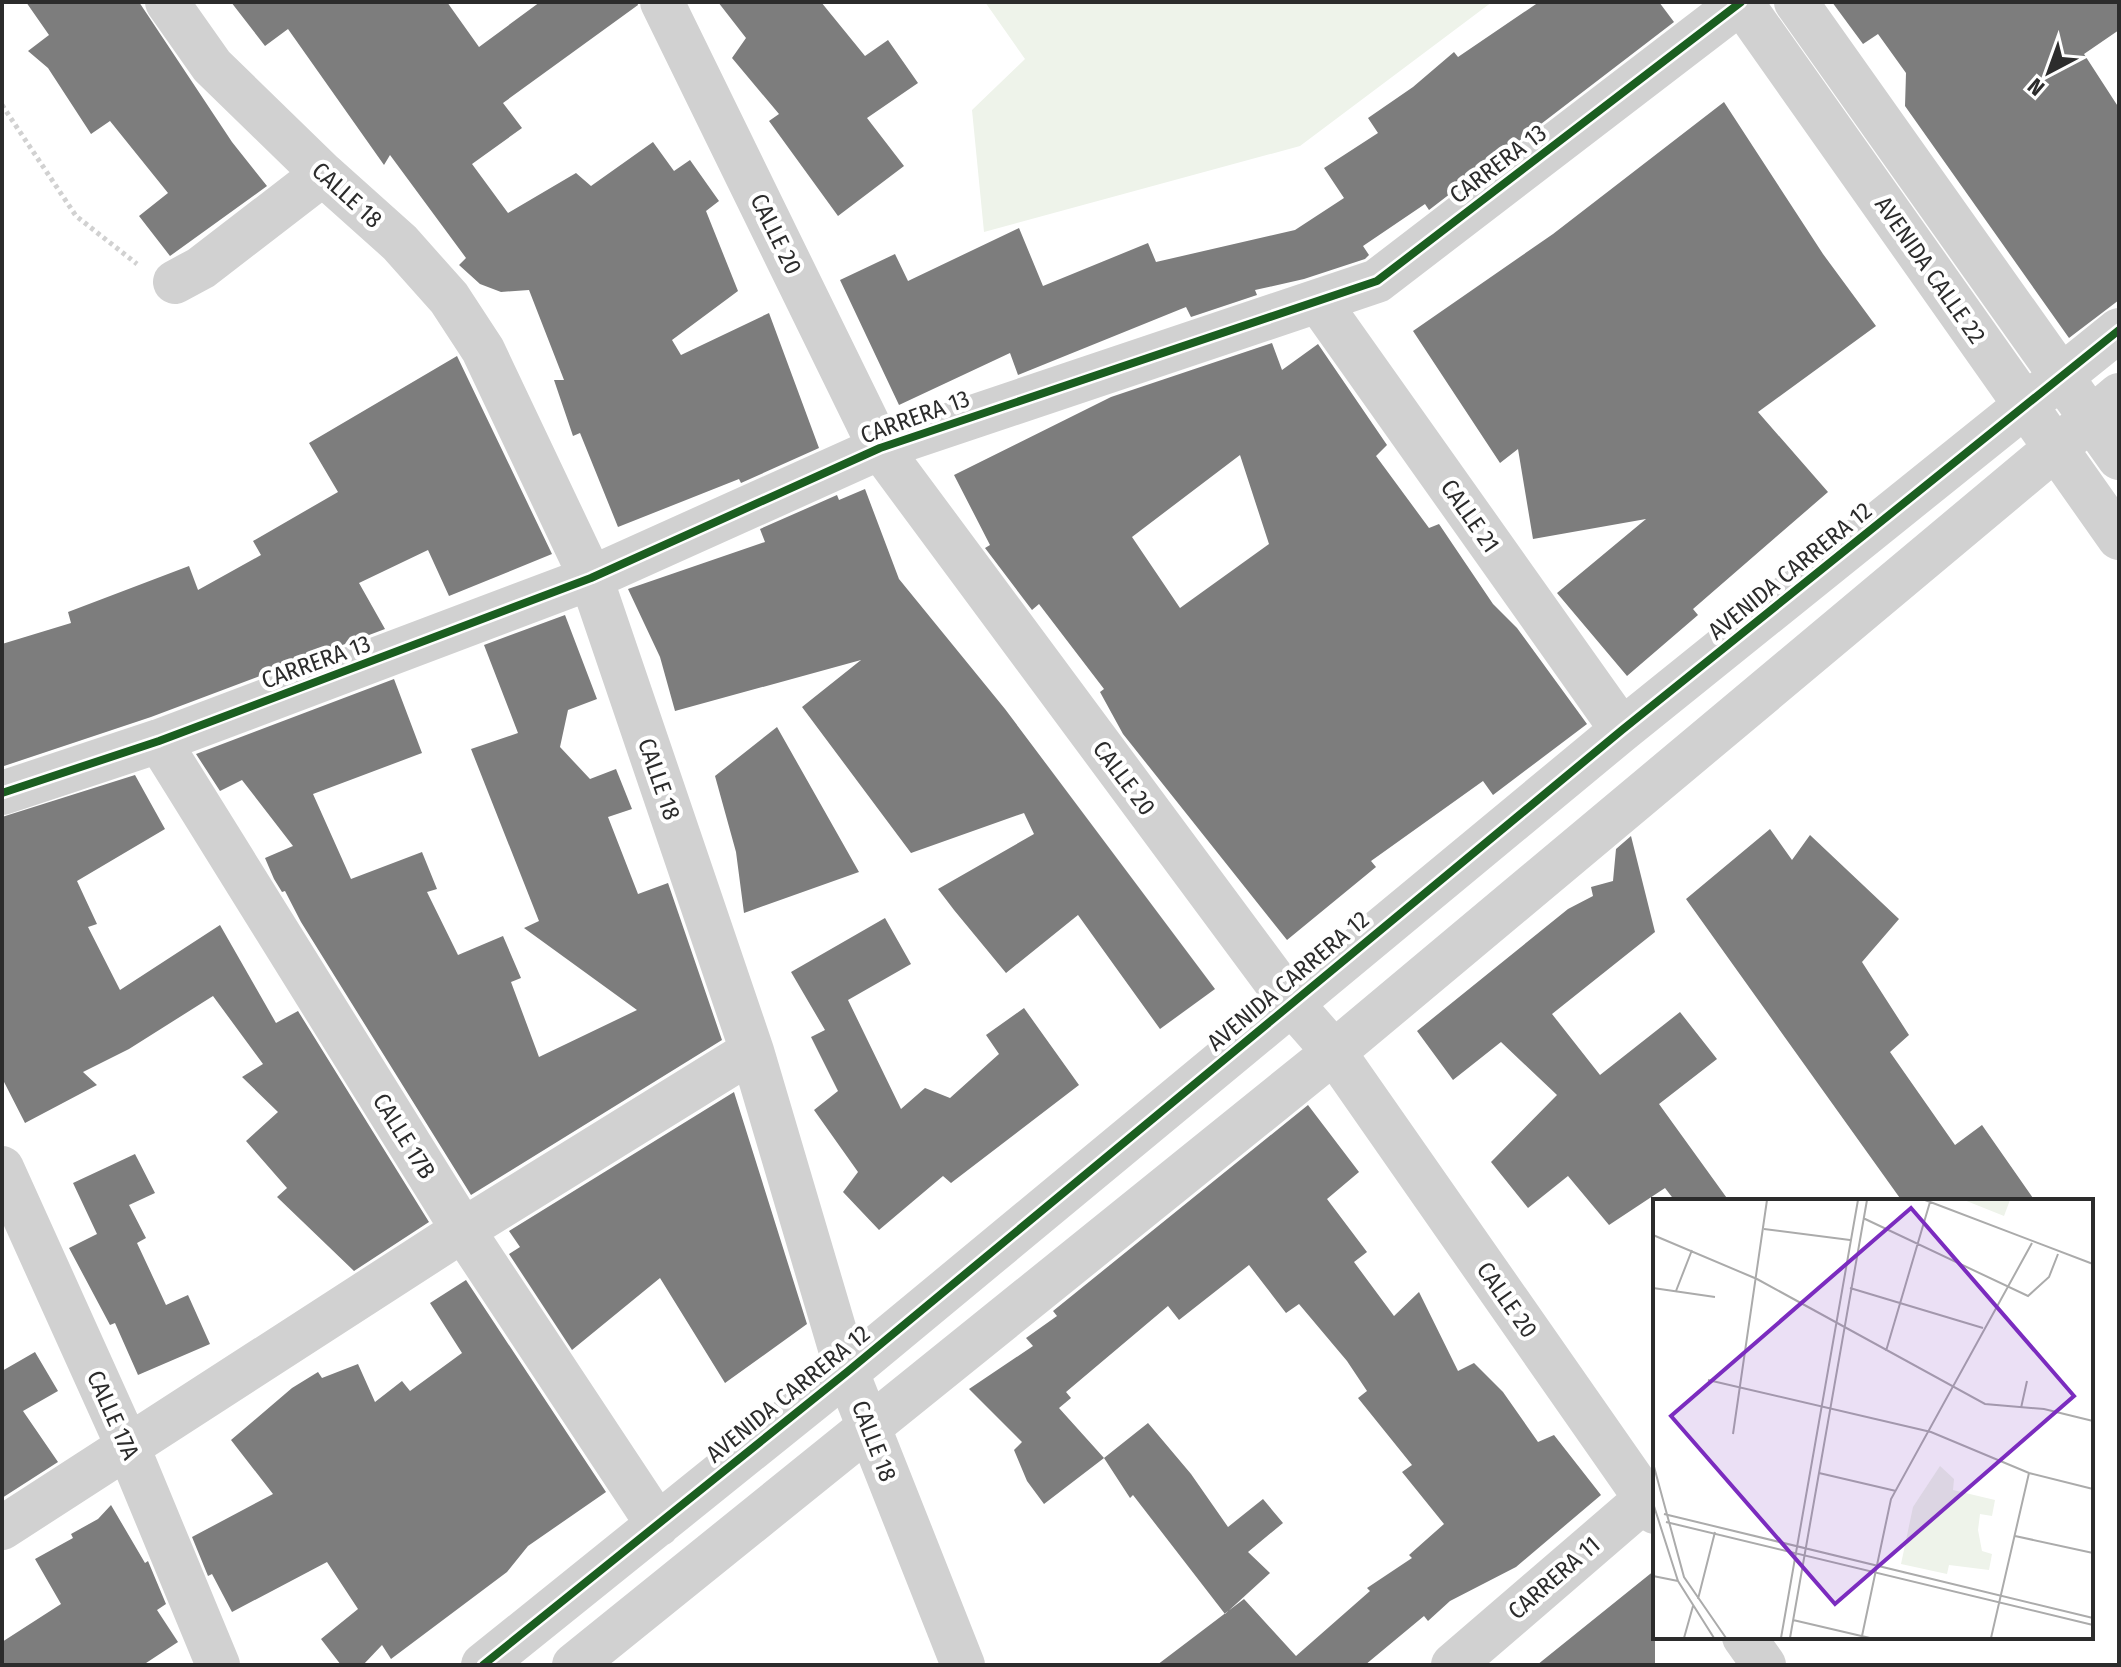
<svg xmlns="http://www.w3.org/2000/svg" width="2121" height="1667" font-family="'Fira Sans Condensed',sans-serif">
<style>
.green{fill:#eef3ea}
.building{fill:#7d7d7d;fill-rule:evenodd}
.lines{fill:none;stroke-linecap:round;stroke-linejoin:round}
.path{stroke:#d1d1d1;stroke-width:5;stroke-dasharray:4 4;stroke-linecap:butt}
.minor{stroke:#d1d1d1;stroke-width:44}
.cycleway-casing{stroke:#fff;stroke-width:13}
.cycleway{stroke:#1b5e20;stroke-width:8}
.labels{text-anchor:middle;stroke-width:8;stroke-linejoin:round;paint-order:stroke}
.street-label{font-size:24px;fill:#2c2c2c;stroke:#fff}
.inset-road{fill:none;stroke:#ababab;stroke-width:2}
.view{fill:#7b2cbf;fill-opacity:0.15;stroke:#7b2cbf;stroke-width:4}
.inset-edge{fill:none;stroke:#2c2c2c;stroke-width:4}
</style>
<rect width="100%" height="100%" fill="#fff"/>
<path class="green" d="M985 2H1492L1300 146 984 232 972 110 1025 59Z"/>
<path class="building" d="M26 2H139L232 142 267 186 170 256 139 216 168 193 110 121 91 134 48 68 28 51 49 35Z
M231 2H447L479 47 540 2H637L638 5 503 103 522 128 472 164 508 213 576 173 591 186 653 142 674 171 690 160 719 201 706 211 738 291 672 340 681 355 769 313 819 448 741 483 739 479 618 527 580 433 573 436 554 380H564L529 290 501 292 480 284 459 265 466 258 390 155 384 165 288 29 265 46Z
M718 2H821L865 56 888 40 918 83 867 118 904 166 838 216 769 121 779 114 732 58 746 38Z
M1539 2H1659L1674 22 1429 210 1425 204 1363 246 1369 255 1365 259 1304 279 1255 290 1257 295 1191 317 1186 307 1018 375 1010 353 899 405 840 280 895 254 908 281 1019 228 1043 286 1148 243 1156 262 1295 230 1344 198 1324 168 1378 133 1368 118 1413 87 1454 52 1458 57Z
M1832 2H2119V30L2084 54 2119 108V300L2069 338 1905 106 1906 73 1878 34 1863 44Z
M1724 102 1823 254 1876 326 1758 412 1828 492 1693 609 1698 615 1627 676 1557 593 1646 519 1533 539 1518 449 1500 463 1413 331 1553 234Z
M1272 343 1282 370 1318 344 1387 445 1376 456 1429 528 1439 524 1493 604 1517 628 1587 724 1493 795 1483 781 1371 861 1376 867 1287 940 1123 734 1100 692 1104 689 1039 604 1032 610 985 548 990 545 954 475 1111 397ZM1240 455 1269 544 1180 608 1132 537Z
M457 356 552 554 449 596 428 550 359 583 385 629 151 717 4 766 2 644 71 623 68 612 189 566 198 590 261 555 253 541 338 492 309 443Z
M865 489 899 579 1005 709 1215 989 1160 1029 1078 915 1006 973 954 910 938 889 1034 834 1024 813 911 853 802 707 861 660 675 711 660 657 628 589 765 542 760 529 837 495 839 500Z
M565 615 597 699 568 710 560 747 590 779 616 769 632 809 608 817 638 894 668 883 722 1040 471 1195 301 922 285 891 282 892 274 879 265 858 293 846 242 780 220 791 196 754 394 679 422 753 313 794 351 879 422 852 437 889 427 892 458 955 503 936 521 978 511 982 539 1057 637 1010 524 928 539 921 471 749 518 733 484 645Z
M777 727 859 872 744 913 736 852 715 776Z
M135 775 165 829 77 881 97 924 88 927 120 990 220 925 276 1023 298 1011 429 1222 354 1271 277 1197 287 1188 246 1141 278 1112 242 1077 263 1064 213 996 129 1049 83 1072 97 1085 25 1123 2 1078V817Z
M1770 829 1792 860 1810 835 1899 919 1862 962 1909 1035 1890 1052 1955 1145 1982 1125 2035 1201H1902L1686 899Z
M1631 836 1655 932 1552 1014 1600 1075 1680 1012 1717 1059 1659 1104 1729 1201H1675L1665 1188 1609 1225 1568 1176 1528 1208 1491 1162 1557 1095 1501 1042 1453 1080 1417 1031 1568 909 1593 896 1591 887 1613 881 1616 849Z
M885 918 911 964 848 1000 901 1109 925 1088 950 1098 999 1054 986 1035 1024 1008 1079 1085 951 1183 943 1176 879 1230 843 1192 858 1172 814 1110 838 1091 811 1037 825 1030 791 972Z
M734 1092 807 1324 725 1383 660 1278 572 1350 509 1254 520 1247 509 1231Z
M1308 1105 1359 1172 1327 1199 1367 1252 1354 1262 1394 1316 1419 1292 1458 1371 1474 1363 1503 1392 1538 1442 1554 1435 1601 1495 1516 1567 1450 1601 1428 1621 1424 1616 1365 1665H1157L1244 1599 1296 1656 1370 1591 1367 1588 1412 1558 1409 1555 1444 1524 1402 1472 1412 1465 1358 1398 1367 1391 1347 1361 1299 1304 1286 1313 1249 1265 1179 1320 1168 1306 1066 1392 1071 1398 1059 1408 1104 1458 1044 1504 1027 1481 1014 1450 1022 1442 969 1389 1033 1346 1026 1338 1057 1316 1053 1311Z
M135 1154 155 1193 129 1205 146 1238 137 1243 166 1305 188 1295 210 1344 138 1375 115 1323 110 1325 69 1248 97 1234 73 1183Z
M466 1280 606 1492 528 1546 507 1572 391 1659 382 1645 363 1665H341L321 1639 358 1609 327 1562 232 1612 212 1574 208 1576 192 1537 273 1494 231 1440 292 1388 318 1372 322 1378 358 1364 375 1402 402 1381 410 1391 462 1353 430 1303Z
M35 1352 58 1391 23 1411 58 1462 2 1498V1371Z
M1148 1423 1191 1474 1228 1527 1263 1499 1283 1523 1248 1552 1270 1573 1225 1614 1133 1495 1130 1498 1104 1458Z
M111 1505 145 1563 148 1561 166 1604 157 1610 178 1642 143 1665H2V1642L61 1604 35 1559 73 1538 71 1534 98 1519Z
M1655 1570V1665H1537Z"/>
<g class="lines">
<path class="path" d="M2 105 76 216 137 264"/>
<path class="minor" d="M167 2 212 66 323 174 400 243 449 298 483 350 591 578 752 1051 847 1372 963 1665
M662 2 880 448 1292 1004 1334 1052 1655 1512
M1741 2 2119 538
M1796 2 2119 458
M175 282 201 268 323 174
M1318 301 1622 730
M159 741 463 1230 658 1525
M2 793 159 741 591 578 880 448 1377 281 1741 2
M2 1168 127 1445 218 1665
M2 1528 463 1230 752 1051
M1744 1637 1764 1665
M483 1665 847 1372 1622 730 2119 330
M574 1665 1334 1052 2119 395
M1453 1665 1655 1491"/>
<defs>
<path id="cycleway" d="M2 793 159 741 591 578 880 448 1377 281 1741 2
M483 1665 847 1372 1622 730 2119 330"/>
</defs>
<use href="#cycleway" class="cycleway-casing"/>
<use href="#cycleway" class="cycleway"/>
</g>
<g class="labels">
<g class="street-label">
<text transform="translate(1498 164) rotate(-37)" y="8">CARRERA 13</text>
<text transform="translate(347 195) rotate(42)" y="8">CALLE 18</text>
<text transform="translate(776 234) rotate(64)" y="8">CALLE 20</text>
<text transform="translate(1930 270) rotate(55)" y="8">AVENIDA CALLE 22</text>
<text transform="translate(915 417) rotate(-20)" y="8">CARRERA 13</text>
<text transform="translate(1470 516) rotate(55)" y="8">CALLE 21</text>
<text transform="translate(1790 571) rotate(-39)" y="8">AVENIDA CARRERA 12</text>
<text transform="translate(316 662) rotate(-20)" y="8">CARRERA 13</text>
<text transform="translate(1124 778) rotate(53)" y="8">CALLE 20</text>
<text transform="translate(659 779) rotate(71)" y="8">CALLE 18</text>
<text transform="translate(1288 981) rotate(-40)" y="8">AVENIDA CARRERA 12</text>
<text transform="translate(404 1136) rotate(58)" y="8">CALLE 17B</text>
<text transform="translate(1507 1300) rotate(55)" y="8">CALLE 20</text>
<text transform="translate(788 1394) rotate(-39)" y="8">AVENIDA CARRERA 12</text>
<text transform="translate(113 1415) rotate(66)" y="8">CALLE 17A</text>
<text transform="translate(874 1441) rotate(69)" y="8">CALLE 18</text>
<text transform="translate(1554 1578) rotate(-41)" y="8">CARRERA 11</text>
</g>
</g>
<g transform="translate(1653 1199)">
<rect width="440" height="440" fill="#fff"/>
<path d="M311 1H357L351 17ZM287 267 301 280 300 291 342 301 339 317 327 315 325 331 329 352 339 355 336 371 296 366 294 375 248 365 260 308Z" fill="#eef3ea"/>
<path class="inset-road" d="M272 1 440 65M210 19 375 97 396 78 405 55M111 30 197 41M0 36 104 80 332 205 391 210 440 222M0 89 62 98M197 89 330 129M23 92 39 51M233 152 277 3M55 181 278 233 376 274 440 290M368 209 374 182M80 235 114 1M0 264 31 378 73 439M166 274 243 292M0 304 25 382 61 439M11 315 440 419M13 323 440 426M362 337 440 354M0 377 25 382M45 400 62 333M140 421 217 439M209 437 238 300 379 44M31 439 40 407M128 439 205 1M137 439 214 1M338 439 376 274"/>
<path class="view" d="M258 9 421 197 182 405 18 217Z"/>
<rect width="440" height="440" class="inset-edge"/>
</g>
<rect width="2121" height="1667" fill="none" stroke="#2c2c2c" stroke-width="8"/>
<g transform="translate(2049 72) rotate(221)" stroke="#ffffff" stroke-width="6" paint-order="stroke">
<path d="M0-6L14 30L0 20L-14 30Z" fill="#2c2c2c"/>
<text y="-12" font-size="22" font-weight="bold" text-anchor="middle" fill="#2c2c2c">N</text>
</g>
</svg>
